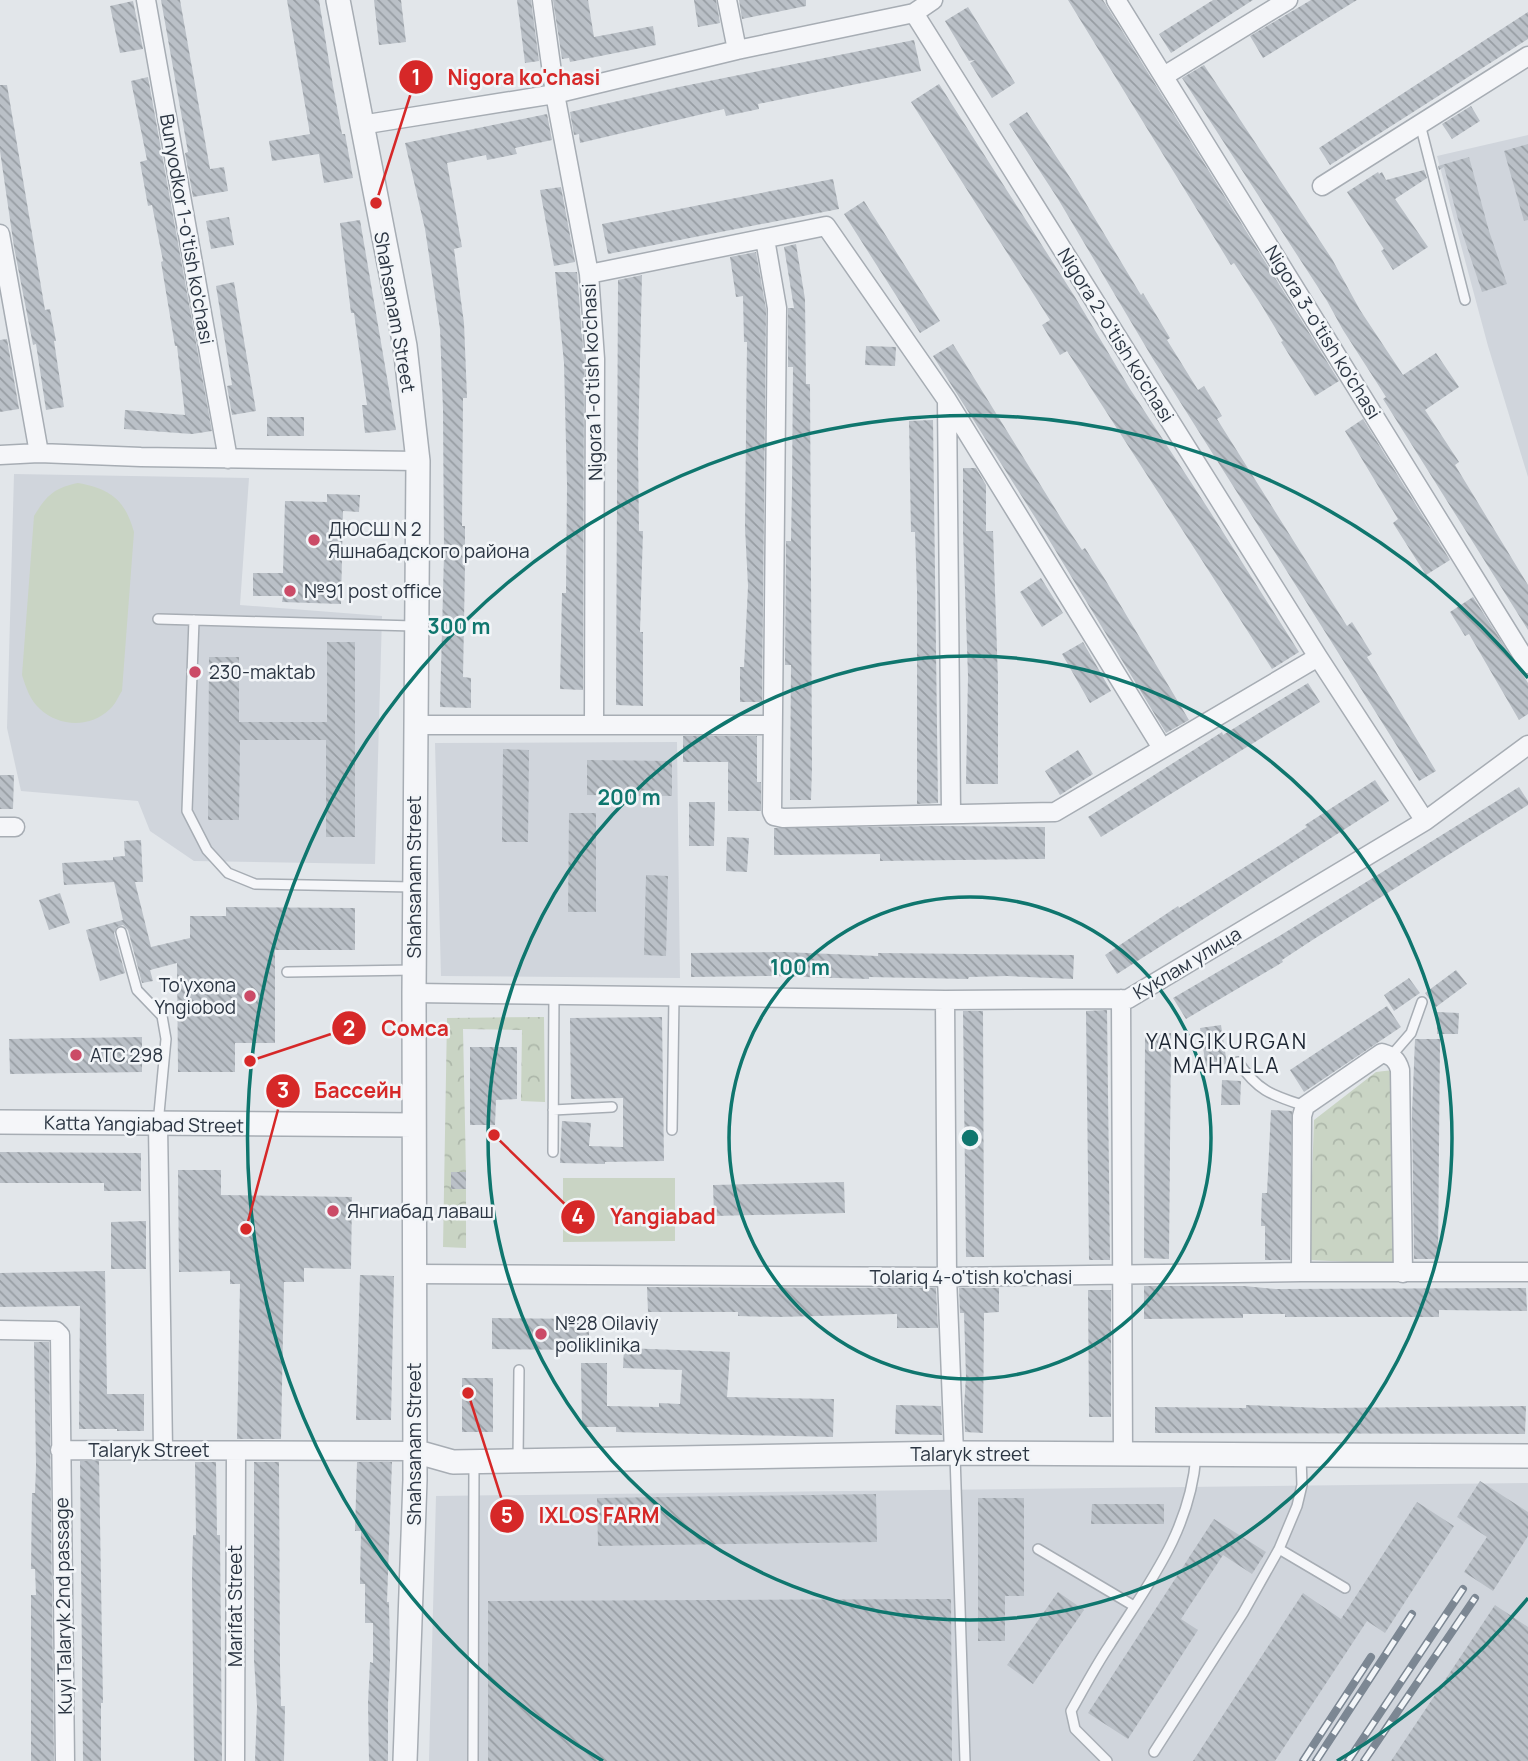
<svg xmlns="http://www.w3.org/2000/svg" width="1528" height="1761" font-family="Manrope,sans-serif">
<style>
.built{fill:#d0d5dc}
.forest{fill:url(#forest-crowns)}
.park{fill:#c9d4c4}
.building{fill:url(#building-back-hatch)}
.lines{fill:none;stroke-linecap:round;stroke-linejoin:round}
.service-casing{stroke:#a7adb4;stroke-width:12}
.minor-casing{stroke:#a7adb4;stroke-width:21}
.tertiary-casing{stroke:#a7adb4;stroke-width:26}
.service{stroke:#f5f6f9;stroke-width:9}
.minor{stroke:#f5f6f9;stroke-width:18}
.tertiary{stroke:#f5f6f9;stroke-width:23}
.rail-casing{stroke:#7c8793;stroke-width:8}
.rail{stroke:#f2f5f8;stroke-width:5;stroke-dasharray:16;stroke-linecap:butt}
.ring{fill:none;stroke:#0f766e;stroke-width:3.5}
.poi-dot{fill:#cb4b67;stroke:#f2f5f8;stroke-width:2.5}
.labels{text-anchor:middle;stroke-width:5;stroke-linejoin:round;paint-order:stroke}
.street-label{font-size:19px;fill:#2b3542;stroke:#f2f5f8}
.poi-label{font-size:19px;fill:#2b3542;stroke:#f2f5f8;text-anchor:start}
.neighbourhood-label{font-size:21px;letter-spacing:2px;fill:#1d2633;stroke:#f2f5f8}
.centre{fill:#0f766e;stroke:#f2f5f8;stroke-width:3.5}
.ring-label{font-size:21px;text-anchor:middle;font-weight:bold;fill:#0f766e;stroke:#f2f5f8;stroke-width:5;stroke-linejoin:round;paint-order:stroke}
.leader{fill:none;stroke:#d62828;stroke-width:2.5}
.callout-dot{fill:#d62828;stroke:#f2f5f8;stroke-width:2.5}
.mark-label{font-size:21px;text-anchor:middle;font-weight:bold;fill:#fff}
.callout-label{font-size:21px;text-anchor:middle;font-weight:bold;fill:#d62828;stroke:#f2f5f8;stroke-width:5;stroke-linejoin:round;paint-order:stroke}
</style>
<defs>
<pattern id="forest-crowns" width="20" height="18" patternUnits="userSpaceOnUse" patternTransform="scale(1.75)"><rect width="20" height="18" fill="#c9d4c4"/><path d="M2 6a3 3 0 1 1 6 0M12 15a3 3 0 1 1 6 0" fill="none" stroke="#adb7aa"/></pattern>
<pattern id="building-back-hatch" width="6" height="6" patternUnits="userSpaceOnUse" patternTransform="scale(1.75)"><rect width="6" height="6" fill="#bac0c7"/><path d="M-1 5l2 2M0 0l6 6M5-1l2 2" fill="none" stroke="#979da3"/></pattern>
</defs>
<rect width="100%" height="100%" fill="#e2e6ea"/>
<path class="built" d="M1528 135V477L1488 346 1437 156Z
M14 474 249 478 240 605 382 616 375 864 194 861 150 831 138 801 21 791 7 728Z
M677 742 680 978 441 976 435 743Z
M1528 1483V1761H429L436 1496Z"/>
<path class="forest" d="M544 1017 545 1102 521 1101 522 1030 463 1029 466 1172H452L451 1189H466V1248L443 1247 447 1018Z
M1393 1070 1394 1264 1309 1260 1314 1120 1376 1072Z"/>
<path class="park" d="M78 483C111 489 125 500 134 532L122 691C118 697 115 705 110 709 91 728 59 727 40 709 30 700 26 688 22 675L34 516C47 495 54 488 78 483Z
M563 1178H675V1241L563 1242Z"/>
<path class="building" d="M161 0H180L210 169 224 167 228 191 193 197 185 153 188 152Z
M287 0H319L333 86 342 134H345L353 178 324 183 319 154 272 161 269 141 310 134Z
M374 0H401L406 42 379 45Z
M517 0H531L539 61 525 63Z
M553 0H588L594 37 653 26 656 45 570 62 569 58 562 59Z
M694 0H716L720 23 698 27Z
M739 0H806V6L742 19Z
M1068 0H1103L1339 381 1315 396 1281 342 1283 341 1262 306 1234 263 1231 265Z
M1213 0H1253L1171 53 1159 34Z
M1311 0H1357L1263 58 1250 36Z
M133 1 143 49 120 53 110 6Z
M968 7 1015 83 992 98 970 63 975 60 969 61 945 21Z
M1528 12V39L1330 165 1319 148Z
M914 40 921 71 758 104 759 109 726 116 724 109 580 143 579 134 574 135 570 112 679 87Z
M1204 65 1332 259 1360 310 1403 375 1436 353 1459 387 1425 410 1459 462 1455 465 1528 585V630L1383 399 1386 397 1343 330 1327 301 1182 78Z
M148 77 212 431 192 434 124 429 125 410 185 415 177 346H175L161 262 163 261 152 205 148 206 140 162 147 160 131 81Z
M939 84 1075 297 1130 389 1209 510 1299 652 1272 669 1067 351 1060 355 1042 325 1050 320 911 102Z
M0 85H7L45 310 50 309 56 341H54L64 407 46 410 36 344 33 345 14 247 0 151Z
M1471 106 1480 121 1452 139 1442 124Z
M1027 112 1073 182 1141 295 1143 293 1170 338 1167 340 1198 390 1204 386 1222 416 1217 419 1347 626 1352 622 1372 654 1367 657 1436 771 1419 781 1153 359 1058 199 1009 124Z
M547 114 552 140 515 148 517 154 487 160 486 155 447 163 462 247 454 249 464 323 467 398H463L462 526H465V565L463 677 471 678V708L440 707 444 554 443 409 440 329 425 229 405 143Z
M1528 144V220L1524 221 1504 151Z
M1469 157 1489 231 1507 284 1482 292 1459 223 1444 167 1439 170 1438 166Z
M1424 170 1427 178 1395 199 1428 247 1393 270 1381 251 1384 249 1347 192 1378 172 1379 174 1382 172 1386 180Z
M833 179 839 209 608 254 602 224Z
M561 187 575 262 554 266 540 190Z
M864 201 940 321 920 333 844 214Z
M229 217 234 245 211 249 206 221Z
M360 220 396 430 365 433 362 405H367L354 313H351L340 223Z
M796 244 805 299 806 384H810L812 767 811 800H790L791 665H785L786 541H791L792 490 793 367H788V308H794L784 247Z
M756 252 766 309 762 702H740V667H744L748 586 745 528 747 342H744L743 296 736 297 730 257Z
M555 272H577L584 359 583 690 560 689 562 593H566L567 485 564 363Z
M642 275 638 448 639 531H643L640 632H643V706L616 705 618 280Z
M234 282 256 411 232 415 227 386 232 385 216 286Z
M7 339 19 409 0 412V340Z
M953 344 1064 523 1082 550 1085 548 1106 581 1189 720 1166 733 1043 530 933 356Z
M866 346 896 347 895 366 865 365Z
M267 417H304V436H267Z
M1363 419 1450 560 1426 575 1393 523 1398 519 1345 431Z
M933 420 938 803 917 804V590L915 532H911L909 421Z
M963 468H976L986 485V531H993L998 681V784H966L968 676 963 532Z
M327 494 360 495 359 512 343 511 341 604 282 602 283 596H253V573H283L285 501 327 502Z
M1041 578 1063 613 1042 627 1020 592Z
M1473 597 1528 683V714L1519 720 1469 634 1465 636 1450 612Z
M327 642H355V837H326V740H240L239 820H208L209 657H239V722H327Z
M1083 642 1111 691 1090 703 1062 654Z
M1308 683 1320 702 1101 837 1088 817 1222 732 1223 735Z
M683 736H757V782H761V811H728V762H683Z
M503 749 529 750 528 842H502Z
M1078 750 1093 774 1060 795 1045 771Z
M587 760 672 761V796L587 795Z
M0 775H14L13 809H0Z
M1375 780 1389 801 1117 974 1105 955 1178 906 1179 908 1280 845 1307 827 1305 825Z
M1519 787 1528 801V805L1314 939 1282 960 1283 962 1186 1019 1173 998 1281 935Z
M689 802H715L714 846H689Z
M569 813H596V912H568Z
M938 826 1045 827V859L880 861V854L774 855V828Z
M727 837 749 838 747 872 726 871Z
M141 840 143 882H135L151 947 190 938V916H226V907L355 908V950H275V1043H235V1072H178L177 963 150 970 153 981 142 983 128 930 123 925 117 927 114 933 125 973 100 981 86 930 123 920 114 882 64 885 62 863 113 860V857L125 856 124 841Z
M646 875 668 876 666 956 644 955Z
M60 893 70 923 49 930 39 900Z
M784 952 878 956V953L1074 955 1073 979 1007 976 969 977 968 979 869 977V979L772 976 691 977V953Z
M1456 970 1467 984 1436 1007 1425 993Z
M1409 978 1420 993 1394 1011 1384 995Z
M1387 1006 1401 1027 1304 1092 1290 1070Z
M1107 1010 1110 1260H1089L1086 1011Z
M963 1011H983L984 1257H966Z
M1437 1012 1459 1013 1458 1034H1437Z
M662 1017 664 1161 605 1162V1164L560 1163 562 1121 591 1123 589 1146 623 1147V1098L571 1099 570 1018Z
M1221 1025 1227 1064 1206 1067 1200 1028Z
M1171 1033 1169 1259 1144 1258 1145 1037Z
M142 1037V1072L10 1074 9 1039Z
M1415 1039H1440L1438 1259H1414L1412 1114Z
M470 1047H517V1099L496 1100 495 1125H470Z
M1222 1080 1241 1081 1240 1105H1221Z
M1271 1110 1292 1111 1290 1260H1265V1226H1261L1262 1193H1267Z
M0 1152 141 1153V1191H104V1183H0Z
M178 1170H221V1195L352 1197 351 1269 304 1268V1282H284L281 1439H237L240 1284H230V1271L179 1272Z
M451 1172H466V1189H451Z
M844 1182 845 1213 714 1216 713 1185Z
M146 1221V1269H111V1222Z
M105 1271 107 1394H144V1431H117V1429H79L80 1306 0 1307V1273Z
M360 1275 394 1276 391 1420H356Z
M1144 1286H1244L1276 1289 1526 1288 1527 1311 1439 1310V1317H1285V1314H1243V1318L1144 1319Z
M647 1287 936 1288 938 1328H897V1314L778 1317 738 1316V1312H648Z
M959 1288H999V1312L984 1313 983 1433 965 1432 964 1407 966 1377 964 1313H960Z
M1088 1290H1111V1417H1089Z
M492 1318 589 1319V1350L492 1349Z
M34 1342H49L54 1761H31V1595H36L35 1569H31L32 1493H35L36 1466Z
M624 1348 730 1352 727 1397 834 1399 833 1437 616 1432V1427H582L581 1363H607V1406L659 1407V1403L680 1404 682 1370 623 1368Z
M462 1378H493V1432H462Z
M896 1405 941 1406 942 1435 895 1434Z
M1246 1405 1322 1408 1526 1406 1525 1434 1155 1433V1407L1246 1408Z
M80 1461H99L103 1703H101V1761H83Z
M195 1462H216L217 1535H220L222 1761H194L192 1578 193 1535H196Z
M254 1462H279L280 1666 281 1706H285L284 1761H255L257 1706 254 1660Z
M357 1462H392L387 1602H389L390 1663 388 1703V1761H369L368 1703 370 1662 373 1663V1623H365V1584H360L361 1531H355Z
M1480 1481 1528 1512V1536L1493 1591 1464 1572 1487 1537 1457 1517Z
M876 1494 877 1542 598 1546 597 1498Z
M978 1498H1024V1596H1005V1641H978Z
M1417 1502 1454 1526 1385 1633 1367 1621 1275 1761H1193L1303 1593 1341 1619Z
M1092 1504H1164V1524H1091Z
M1214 1519 1266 1552 1252 1574 1223 1555 1181 1619 1198 1630 1128 1739 1088 1713Z
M1058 1592 1084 1610 1033 1684 1007 1665Z
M951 1599 952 1761H488V1601Z
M1495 1605 1528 1627V1761H1391Z"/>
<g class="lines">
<defs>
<path id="service" d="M1420 124 1465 300
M158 619 414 626
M194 620 187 811 207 850 228 873 255 884 413 887
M121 932 137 990 162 1016 166 1039 158 1124
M287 972 414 970
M1391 1056 1411 1033 1422 1002
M1238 1062C1259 1092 1272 1095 1305 1106
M553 1110 612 1107
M672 1130 674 997
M553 1152 554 995
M955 1455 965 1761
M518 1459 519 1370
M1038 1549 1134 1606
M1279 1549 1345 1588
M1154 1752 1243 1613 1279 1549 1297 1506 1302 1485 1301 1457
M473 1761 474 1463
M1107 1761 1075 1729 1071 1711C1083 1690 1095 1667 1109 1646 1148 1584 1190 1532 1196 1456"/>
<path id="minor" d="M146 0 228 459
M542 0 555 94 589 274 595 359 594 725
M727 0 737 50
M1116 0 1528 664
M914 13 1318 657 1425 821
M1164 76 1288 0
M361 125 555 94 737 50 914 13 933 0
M1322 186 1528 56
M0 234 39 453
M765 239 777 308 772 812 774 816 783 818 1055 812 1318 657
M589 274 826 226 947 400 1162 748
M947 401 951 814
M0 455 39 453 141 457 418 461
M415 725H771
M0 827H15
M414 993 945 1000 1128 999 1425 821 1528 745
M1121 999 1123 1454
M945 1000 947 1277 954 1453
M158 1125 163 1450
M1301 1272 1302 1116 1305 1106 1382 1053C1392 1056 1397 1059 1400 1070L1403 1273
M414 1274 947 1277 1301 1272H1528
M0 1330 56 1331 60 1335 65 1761
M60 1450 414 1451
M235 1761 236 1451"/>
<path id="tertiary" d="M338 0 405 346 418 461 414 993 415 1480 405 1761
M0 1122 414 1125
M414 1451 453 1462 954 1453 1528 1456"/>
</defs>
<use href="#service" class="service-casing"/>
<use href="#minor" class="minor-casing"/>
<use href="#tertiary" class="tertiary-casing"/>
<use href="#service" class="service"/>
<use href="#minor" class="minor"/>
<use href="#tertiary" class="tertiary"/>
<defs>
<path id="rail" d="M1303 1761 1371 1657
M1316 1761 1412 1614
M1348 1761 1463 1589
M1364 1761 1475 1598"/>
</defs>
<use href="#rail" class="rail-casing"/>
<use href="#rail" class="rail"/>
</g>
<g class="ring">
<circle cx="970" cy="1138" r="241"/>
<circle cx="970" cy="1138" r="482"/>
<path d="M1528 1598A723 723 0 0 1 1337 1761M603 1761A723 723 0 1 1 1528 678"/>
</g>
<g class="poi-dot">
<circle cx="314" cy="540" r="7"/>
<circle cx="290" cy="591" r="7"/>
<circle cx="195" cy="672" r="7"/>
<circle cx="250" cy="996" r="7"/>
<circle cx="76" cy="1055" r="7"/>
<circle cx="333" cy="1211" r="7"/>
<circle cx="541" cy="1334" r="7"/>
</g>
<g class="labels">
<g class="street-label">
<text transform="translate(187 229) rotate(80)" y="7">Bunyodkor 1-o'tish ko'chasi</text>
<text transform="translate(395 312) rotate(80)" y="7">Shahsanam Street</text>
<text transform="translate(1323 332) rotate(58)" y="7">Nigora 3-o'tish ko'chasi</text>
<text transform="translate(1116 335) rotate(58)" y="7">Nigora 2-o'tish ko'chasi</text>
<text transform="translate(592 382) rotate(-92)" y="7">Nigora 1-o'tish ko'chasi</text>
<text transform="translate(414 877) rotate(-90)" y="7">Shahsanam Street</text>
<text transform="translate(1187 963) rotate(-31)" y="7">Куклам улица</text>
<text transform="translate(144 1124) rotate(1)" y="7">Katta Yangiabad Street</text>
<text x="971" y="1284">Tolariq 4-o'tish ko'chasi</text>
<text transform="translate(414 1444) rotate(-90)" y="7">Shahsanam Street</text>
<text x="149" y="1457">Talaryk Street</text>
<text x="970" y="1461">Talaryk street</text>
<text transform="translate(63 1606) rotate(-91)" y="7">Kuyi Talaryk 2nd passage</text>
<text transform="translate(235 1606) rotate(-90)" y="7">Marifat Street</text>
</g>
<g class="poi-label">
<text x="328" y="536">ДЮСШ N 2<tspan x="328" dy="22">Яшнабадского района</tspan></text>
<text x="304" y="598">№91 post office</text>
<text x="209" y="679">230-maktab</text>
<text x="236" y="992" text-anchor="end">To'yxona<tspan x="236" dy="22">Yngiobod</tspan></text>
<text x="90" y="1062">АТС 298</text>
<text x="347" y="1218">Янгиабад лаваш</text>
<text x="555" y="1330">№28 Oilaviy<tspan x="555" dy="22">poliklinika</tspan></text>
</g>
<g class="neighbourhood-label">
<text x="1227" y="1049">YANGIKURGAN<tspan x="1227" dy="24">MAHALLA</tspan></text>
</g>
</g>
<circle cx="970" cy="1138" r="10" class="centre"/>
<g class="ring-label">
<text x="459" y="634">300 m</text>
<text x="629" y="805">200 m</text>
<text x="800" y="975">100 m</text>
</g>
<path class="leader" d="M376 203L416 77M250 1061L349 1028M246 1229L283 1091M494 1135L578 1217M468 1393L507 1516"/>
<g class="callout-dot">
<circle cx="376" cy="203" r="7"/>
<circle cx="250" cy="1061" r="7"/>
<circle cx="246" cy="1229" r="7"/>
<circle cx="494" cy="1135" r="7"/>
<circle cx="468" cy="1393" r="7"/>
<circle cx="416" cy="77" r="18"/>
<circle cx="349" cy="1028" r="18"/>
<circle cx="283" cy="1091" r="18"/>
<circle cx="578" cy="1217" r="18"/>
<circle cx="507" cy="1516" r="18"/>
</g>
<g class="mark-label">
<text x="416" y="85">1</text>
<text x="349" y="1036">2</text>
<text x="283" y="1098">3</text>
<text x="578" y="1224">4</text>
<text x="507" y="1523">5</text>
</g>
<g class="callout-label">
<text x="524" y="85">Nigora ko'chasi</text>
<text x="415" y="1036">Сомса</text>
<text x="358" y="1098">Бассейн</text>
<text x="663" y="1224">Yangiabad</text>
<text x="599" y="1523">IXLOS FARM</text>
</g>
</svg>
